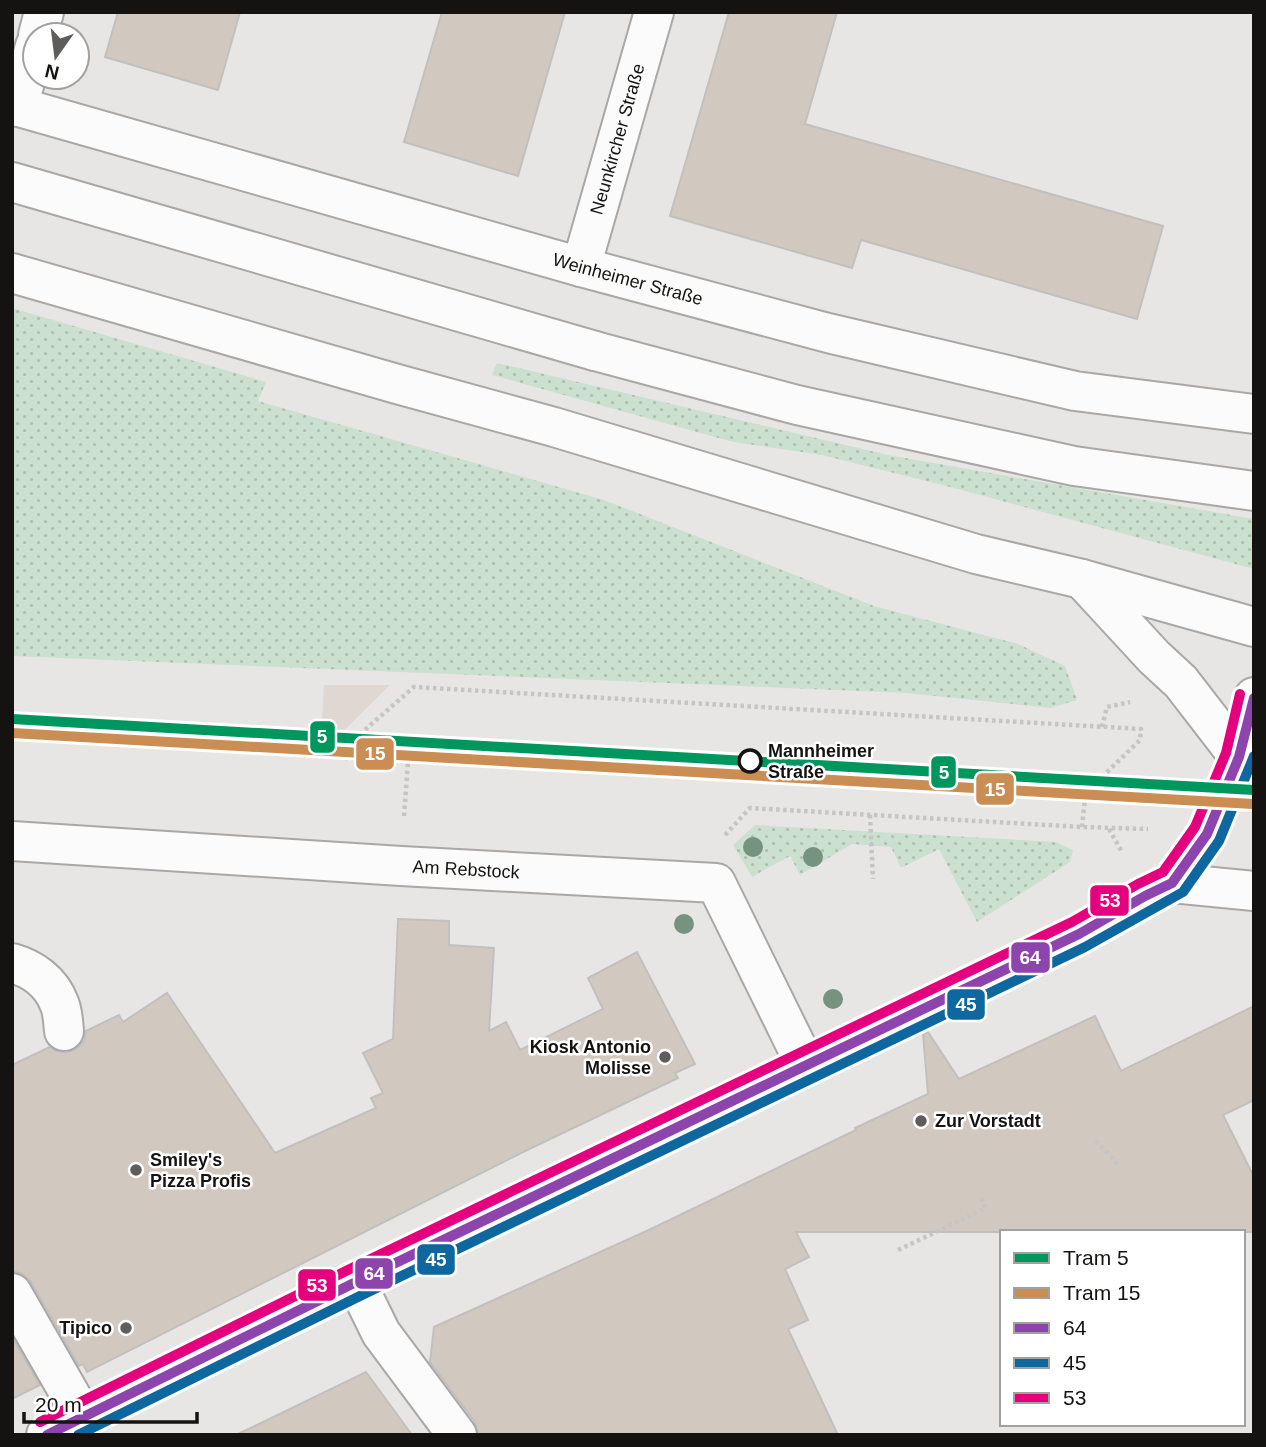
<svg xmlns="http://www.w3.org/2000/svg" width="1266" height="1447" font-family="Helvetica,sans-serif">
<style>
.built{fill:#dfd7d2}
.grass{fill:url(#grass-dots)}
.building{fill:#d1c8c0;stroke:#c1c0be;stroke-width:2}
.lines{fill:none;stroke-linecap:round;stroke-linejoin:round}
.minor-casing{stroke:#aaa8a7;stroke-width:42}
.major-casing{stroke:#aaa8a7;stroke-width:42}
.highway-casing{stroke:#aaa8a7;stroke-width:42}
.path{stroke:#c5c5c5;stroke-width:4.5;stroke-dasharray:3.5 3.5;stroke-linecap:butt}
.minor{stroke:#fcfbfb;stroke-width:38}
.major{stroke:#fcfbfb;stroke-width:38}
.highway{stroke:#fcfbfb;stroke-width:38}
.bus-1-casing{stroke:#fff;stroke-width:16}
.bus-2-casing{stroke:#fff;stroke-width:16}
.bus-3-casing{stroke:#fff;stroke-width:16}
.bus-1{stroke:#8e44ad;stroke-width:10}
.bus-2{stroke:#0e679f;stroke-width:10}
.bus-3{stroke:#e5007d;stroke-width:10}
.tram-1-casing{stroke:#fff;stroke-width:16}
.tram-2-casing{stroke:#fff;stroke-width:16}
.tram-1{stroke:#00975f;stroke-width:10}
.tram-2{stroke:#ca8d53;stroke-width:10}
.tree{fill:#76937f}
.stop-dot{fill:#fff;stroke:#141311;stroke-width:3.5}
.poi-dot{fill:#5e5d5b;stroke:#fff;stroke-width:2.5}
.labels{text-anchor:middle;stroke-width:5;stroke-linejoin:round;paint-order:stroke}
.street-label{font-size:18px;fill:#141311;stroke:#fff}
.stop-label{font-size:18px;font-weight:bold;fill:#141311;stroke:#fff;text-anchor:start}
.poi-label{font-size:18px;font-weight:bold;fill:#141311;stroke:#fff;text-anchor:end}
.line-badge{stroke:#fff;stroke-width:2.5}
.badge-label{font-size:19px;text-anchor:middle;font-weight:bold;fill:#fff}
</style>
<defs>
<pattern id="grass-dots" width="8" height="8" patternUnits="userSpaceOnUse" patternTransform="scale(1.75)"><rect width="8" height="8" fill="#cce0d0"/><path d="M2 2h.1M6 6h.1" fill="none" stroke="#aebfb2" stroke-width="1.8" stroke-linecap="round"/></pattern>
</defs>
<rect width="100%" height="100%" fill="#e8e6e4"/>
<path class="built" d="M324 685H390L320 754Z"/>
<path class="grass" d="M12 308 266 382 258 401 604 500 874 606 1018 644 1065 666 1077 700 1051 708 906 693 12 656Z
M497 363 888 455 1254 519V569L954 488 822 455 733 442 492 375Z
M755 825 1056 842 1073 850 1070 862 977 922 939 849 901 868 891 847 852 844 800 875 790 856 752 877 733 845Z"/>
<path class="building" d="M118 12H240L218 90 105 57Z
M442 12H565L518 176 404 142Z
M729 12H837L805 124 1163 226 1137 319 861 240 852 268 670 216Z
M398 919 449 921V945L494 948 489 1031 506 1022 520 1050 603 1009 588 978 637 952 695 1064 675 1073 678 1078 521 1153 87 1372 83 1364 79 1366 31 1282 22 1274 12 1271V1065L50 1047 56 1051 65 1053 76 1049 84 1041 86 1031 119 1015 123 1022 167 993 275 1153 376 1108 371 1098 383 1093 363 1053 393 1039Z
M1254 1006V1100L1223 1115 1254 1177V1232H796L809 1257 785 1269 808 1320 788 1329 838 1435H478L475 1422 430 1362 434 1327 651 1229 856 1130 855 1128 928 1094 923 1034 928 1032 959 1079 1095 1016 1121 1071Z
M12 1337 40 1385 12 1399Z
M366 1372 412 1435H236Z"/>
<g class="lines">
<defs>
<g id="minor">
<path d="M38 35 44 12"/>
<path id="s1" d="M12 105 581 267 828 333 1075 391 1254 414"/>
<path d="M18 107 35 46"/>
<path id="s2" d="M581 267 654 12"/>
<path d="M1082 579 1154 657 1181 682 1239 757"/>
<path id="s3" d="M12 841 401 866 716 883 806 1066"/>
<path d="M1172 883 1254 891"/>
<path d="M12 963C33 969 51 982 59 1003 63 1011 63 1022 64 1031"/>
<path d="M356 1282 381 1333 457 1435"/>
<path d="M12 1293 83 1417"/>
<path d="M46 1435 356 1282 936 1004 1079 934 1145 896 1172 883 1207 834 1239 757 1254 697"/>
</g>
<path id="major" d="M12 273 397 384 554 427 976 554 1082 579 1254 627
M595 351 797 405 1074 466 1254 491"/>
<path id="highway" d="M12 182 595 351"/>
</defs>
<use href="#minor" class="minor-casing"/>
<use href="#major" class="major-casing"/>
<use href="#highway" class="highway-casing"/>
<path class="path" d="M1102 727 1107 707 1130 702
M870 815 873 879
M404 816 408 762
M1082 827 1085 798 1099 780 1140 740 1141 729 414 687 344 748V758L1085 798
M1109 829 1122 852
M725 835 750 808 1082 827 1148 829
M1096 1141 1119 1166
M898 1250 986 1208 980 1195"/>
<use href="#minor" class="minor"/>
<use href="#major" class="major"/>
<use href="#highway" class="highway"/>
<defs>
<path id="bus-1" d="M47 1435 356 1282 1079 934 1145 896 1172 883 1207 834 1239 757 1254 698"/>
<path id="bus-2" d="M78 1435 362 1295 1085 947 1183 892 1219 841 1254 756"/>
<path id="bus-3" d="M40 1422 350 1269 1072 922 1138 884 1163 872 1195 827 1226 753 1240 694"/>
</defs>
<use href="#bus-1" class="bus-1-casing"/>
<use href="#bus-2" class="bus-2-casing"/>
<use href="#bus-3" class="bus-3-casing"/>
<use href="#bus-1" class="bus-1"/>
<use href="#bus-2" class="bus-2"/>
<use href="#bus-3" class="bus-3"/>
<defs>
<path id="tram-1" d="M12 719 1254 790"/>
<path id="tram-2" d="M12 733 1253 804"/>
</defs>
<use href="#tram-1" class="tram-1-casing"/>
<use href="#tram-2" class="tram-2-casing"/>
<use href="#tram-1" class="tram-1"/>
<use href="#tram-2" class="tram-2"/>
</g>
<g class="tree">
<circle cx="753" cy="847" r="10"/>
<circle cx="813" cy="857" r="10"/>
<circle cx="684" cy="924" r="10"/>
<circle cx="833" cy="999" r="10"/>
</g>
<circle class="stop-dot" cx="750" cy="761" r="11"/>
<g class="poi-dot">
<circle cx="665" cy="1057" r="7"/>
<circle cx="921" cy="1121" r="7"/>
<circle cx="136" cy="1170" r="7"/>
<circle cx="126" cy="1328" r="7"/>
</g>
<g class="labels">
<g class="street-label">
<text dy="6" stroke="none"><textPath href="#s2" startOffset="133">Neunkircher Straße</textPath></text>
<text dy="6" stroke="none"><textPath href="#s1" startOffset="640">Weinheimer Straße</textPath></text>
<text dy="6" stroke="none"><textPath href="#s3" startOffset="455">Am Rebstock</textPath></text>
</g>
<g class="stop-label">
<text x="768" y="757">Mannheimer<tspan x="768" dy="21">Straße</tspan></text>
</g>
<g class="poi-label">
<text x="651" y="1053">Kiosk Antonio<tspan x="651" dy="21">Molisse</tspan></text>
<text x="935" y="1127" text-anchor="start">Zur Vorstadt</text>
<text x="150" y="1166" text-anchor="start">Smiley's<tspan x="150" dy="21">Pizza Profis</tspan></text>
<text x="112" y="1334">Tipico</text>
</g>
</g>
<g class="line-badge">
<rect x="309" y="720" width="27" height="34" rx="7" fill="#00975f"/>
<rect x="355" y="737" width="40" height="34" rx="7" fill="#ca8d53"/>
<rect x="930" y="755" width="27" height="34" rx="7" fill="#00975f"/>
<rect x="975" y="772" width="40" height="34" rx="7" fill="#ca8d53"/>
<rect x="1089" y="884" width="41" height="33" rx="7" fill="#e5007d"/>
<rect x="1010" y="941" width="41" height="33" rx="7" fill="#8e44ad"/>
<rect x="946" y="988" width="40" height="33" rx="7" fill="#0e679f"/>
<rect x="416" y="1243" width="40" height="33" rx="7" fill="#0e679f"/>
<rect x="354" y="1257" width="40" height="33" rx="7" fill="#8e44ad"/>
<rect x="297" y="1268" width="40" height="34" rx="7" fill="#e5007d"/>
</g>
<g class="badge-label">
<text x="322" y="743">5</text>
<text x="375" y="760">15</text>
<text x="944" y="779">5</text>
<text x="995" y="796">15</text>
<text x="1110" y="907">53</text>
<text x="1030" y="964">64</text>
<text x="966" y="1011">45</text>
<text x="436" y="1266">45</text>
<text x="374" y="1280">64</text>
<text x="317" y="1292">53</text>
</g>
<rect width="1266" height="1447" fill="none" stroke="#141311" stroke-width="28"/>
<rect x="1000" y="1230" width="245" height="196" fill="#ffffff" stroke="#a1a1a0" stroke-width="2"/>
<rect x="1014" y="1253" width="35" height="10" fill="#00975f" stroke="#a1a1a0" stroke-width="2"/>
<text x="1063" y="1265" font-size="21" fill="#141311">Tram 5</text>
<rect x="1014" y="1288" width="35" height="10" fill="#ca8d53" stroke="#a1a1a0" stroke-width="2"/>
<text x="1063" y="1300" font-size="21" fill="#141311">Tram 15</text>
<rect x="1014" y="1323" width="35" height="10" fill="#8e44ad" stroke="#a1a1a0" stroke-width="2"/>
<text x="1063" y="1335" font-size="21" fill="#141311">64</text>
<rect x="1014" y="1358" width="35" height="10" fill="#0e679f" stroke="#a1a1a0" stroke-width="2"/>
<text x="1063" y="1370" font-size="21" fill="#141311">45</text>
<rect x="1014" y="1393" width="35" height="10" fill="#e5007d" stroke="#a1a1a0" stroke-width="2"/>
<text x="1063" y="1405" font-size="21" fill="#141311">53</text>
<g transform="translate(56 56) rotate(194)"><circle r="33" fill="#ffffff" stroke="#a1a1a0" stroke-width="2"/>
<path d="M0-5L12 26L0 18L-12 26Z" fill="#5e5d5b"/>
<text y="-10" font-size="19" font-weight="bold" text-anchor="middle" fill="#141311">N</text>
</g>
<path d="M24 1412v10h173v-10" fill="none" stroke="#141311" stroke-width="3.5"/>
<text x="35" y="1412" font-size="21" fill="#141311" stroke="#ffffff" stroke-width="5" paint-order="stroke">20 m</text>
</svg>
